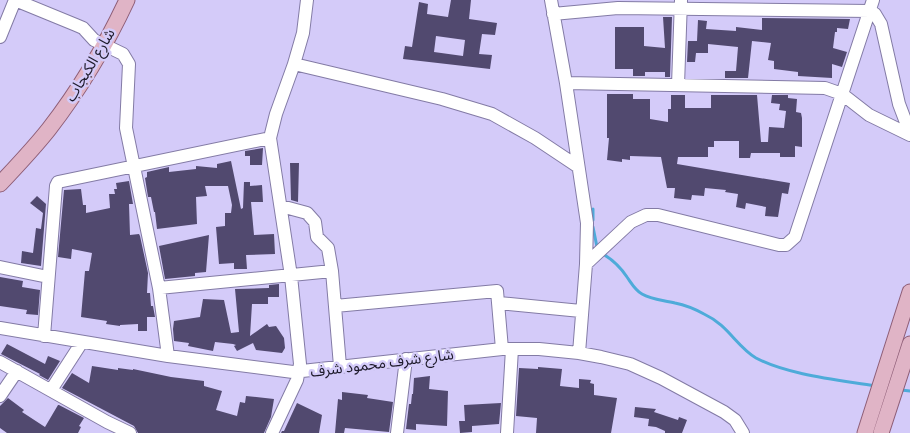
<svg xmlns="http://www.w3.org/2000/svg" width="910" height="433" font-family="'Fira Sans Condensed','Noto Sans Arabic',sans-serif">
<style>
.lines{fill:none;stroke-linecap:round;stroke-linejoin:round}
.stream{stroke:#4eabd9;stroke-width:3}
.building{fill:#51496f;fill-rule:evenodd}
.minor-casing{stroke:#837ba5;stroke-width:14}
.major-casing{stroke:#8e5e77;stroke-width:17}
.minor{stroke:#fff;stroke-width:12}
.major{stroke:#e0b4c6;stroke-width:15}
.labels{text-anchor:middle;stroke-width:5;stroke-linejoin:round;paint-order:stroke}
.street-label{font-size:15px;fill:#1d1a2a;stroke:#d4cbf9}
</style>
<rect width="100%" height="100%" fill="#d4cbf9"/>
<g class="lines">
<path class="stream" d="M593 209V220
M593 227 597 247
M603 254C613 260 621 268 627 277 632 284 635 290 642 294 652 300 664 300 675 303 685 305 695 309 704 314 728 325 737 347 756 358 788 375 839 380 875 386
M901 390 910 391"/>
</g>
<path class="building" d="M451 0H471L469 19 497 23 495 35 482 34 479 54 492 55 490 69 403 59 405 46 412 47 419 2 428 4 427 14 448 17ZM436 36 465 40 463 56 434 52Z
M663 17H672L670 77H665V72H645V76H633V69H615V27H644V46L665 48Z
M762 18 850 19 848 29 837 28V32H835L833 48 847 52 842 67 832 64V78L798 76V72L774 69V61L768 60 771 43 752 41 748 78H725V71H736L738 47 708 44V53H696L695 62H687L688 41H697L698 20 707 21 706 29 736 31V27L762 30Z
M607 94H633V99H650V119L668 122V109H671V95H685V108H711V95H757L761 142H768L769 127 784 128 786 111 779 110 780 104 771 103 772 95H788V98L797 99 796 112 801 113 802 118V147L795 146V157H780V153H751L750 158H739V141H714V147H708V157H678L677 164 790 183 788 194 782 193 778 217 765 216 766 207 746 203 745 209 736 207 738 194 725 192 726 190 705 188 704 196 692 195 691 200 674 198 675 188H667L661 157 630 156V160L622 159V162L607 160 609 138H607Z
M263 148 262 165H250V156H245V151Z
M231 161 241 209 243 208 244 182H250V186L262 185 263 202H251L254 235 274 234 275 254 246 255 247 269H234V263L219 264 216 227 225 226V213H231L232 205 228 186H205L207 196 196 197 197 224 157 229 155 212H154L151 197H148L145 178 147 177V172L169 167V172L196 169V166L217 168V164Z
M290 163H299L298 202 291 200Z
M129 181 133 204H129L130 235 139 234 140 236 148 273 147 293H150L151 306H153L155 317H147V331H138V324L120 325V326L106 324 107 321 81 317 85 271H89L92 253 72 249 71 259 58 257 64 190 81 189 83 205H86V213L110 208 109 194H115L114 189H117L116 183Z
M37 196 46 204 41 266 21 263 22 251 33 253 36 228 41 229 43 213 30 203Z
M209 235 206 272 195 273V276L165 279 159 246Z
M0 277 23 281 22 287 40 290 38 315 26 314 27 310 0 306Z
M279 284V297H268V304H252L250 336 267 324 269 327 276 326 284 338 285 348 282 353 256 350 253 343 237 351 234 346 236 345 233 344 215 342 213 351 188 346 189 343 174 341 173 329 174 321 200 317 203 299 224 300 231 333 239 332 235 289 269 288V285Z
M7 344 45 364 48 356 60 361 48 380 39 375 40 374 1 354Z
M92 366 118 370V368L133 370V369L171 377 204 381V386L222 391 216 410 237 416 240 402 245 403 246 396 274 399 271 417 264 433H138L134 426 62 388 72 373 89 383Z
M538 367 562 369 560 386 579 388V379L591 380 590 383 594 384V395L617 398 611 433H536L537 418 516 416 519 368 538 369Z
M430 376 429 389 448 391 447 426 416 424V430L406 429 409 404H411L412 394H413L414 378Z
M342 392 368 395 367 398 393 402 389 432 345 428 344 433H335L338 399 342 400Z
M8 398 24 410 22 412 45 427 58 405H59L84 418 79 426 81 427 78 433H7L0 428V406Z
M297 403 322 415 319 433H281L282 431H284Z
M501 403 499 424 472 426V432L460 433 459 421H465L464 405Z
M635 407 656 409 654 412 678 420 679 417 687 420 682 433H665V431L656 427 648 426 649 419 634 417Z"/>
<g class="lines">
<defs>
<path id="minor" d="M15 0 76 25 83 28 94 40 123 54 129 64 126 128 159 288 168 356
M551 0 566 83 587 223 586 264 579 353
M553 14 618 8 870 11 875 14 881 24 899 104 910 133
M0 37 15 0
M294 64 303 33 307 0
M566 83 825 88 842 94 869 115 910 135
M678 85 681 0
M270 138 291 276 300 364 297 380 272 433
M281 206 307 213 315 222 317 237 328 248 332 271 340 366
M586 264 631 222 646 215H658L779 245H786L795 237 873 0
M0 267 48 277
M159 288 332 271
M499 303 581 311
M335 306 497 291 502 349
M0 328 168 356 293 372 502 349H539L579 353 601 357 630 364 661 378 724 412 735 420 743 433
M44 336 56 186 58 182 270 138 276 114 294 64 442 99 492 114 535 138 577 166
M0 362 107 422 130 433
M51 390 82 342
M0 396 17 371
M397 433 406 359
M507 433 512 349"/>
<path id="major" d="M0 184C17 166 34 148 49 129 80 89 106 45 127 0
M865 433 910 292
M881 433 910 344"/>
</defs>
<use href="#minor" class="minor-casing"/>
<use href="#major" class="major-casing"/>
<use href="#minor" class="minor"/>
<use href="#major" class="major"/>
</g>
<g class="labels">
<g class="street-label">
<text transform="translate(90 65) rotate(-59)" y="5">شارع الكبجاب</text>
<text transform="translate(382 363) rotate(-7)" y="5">شارع شرف محمود شرف</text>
</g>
</g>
</svg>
